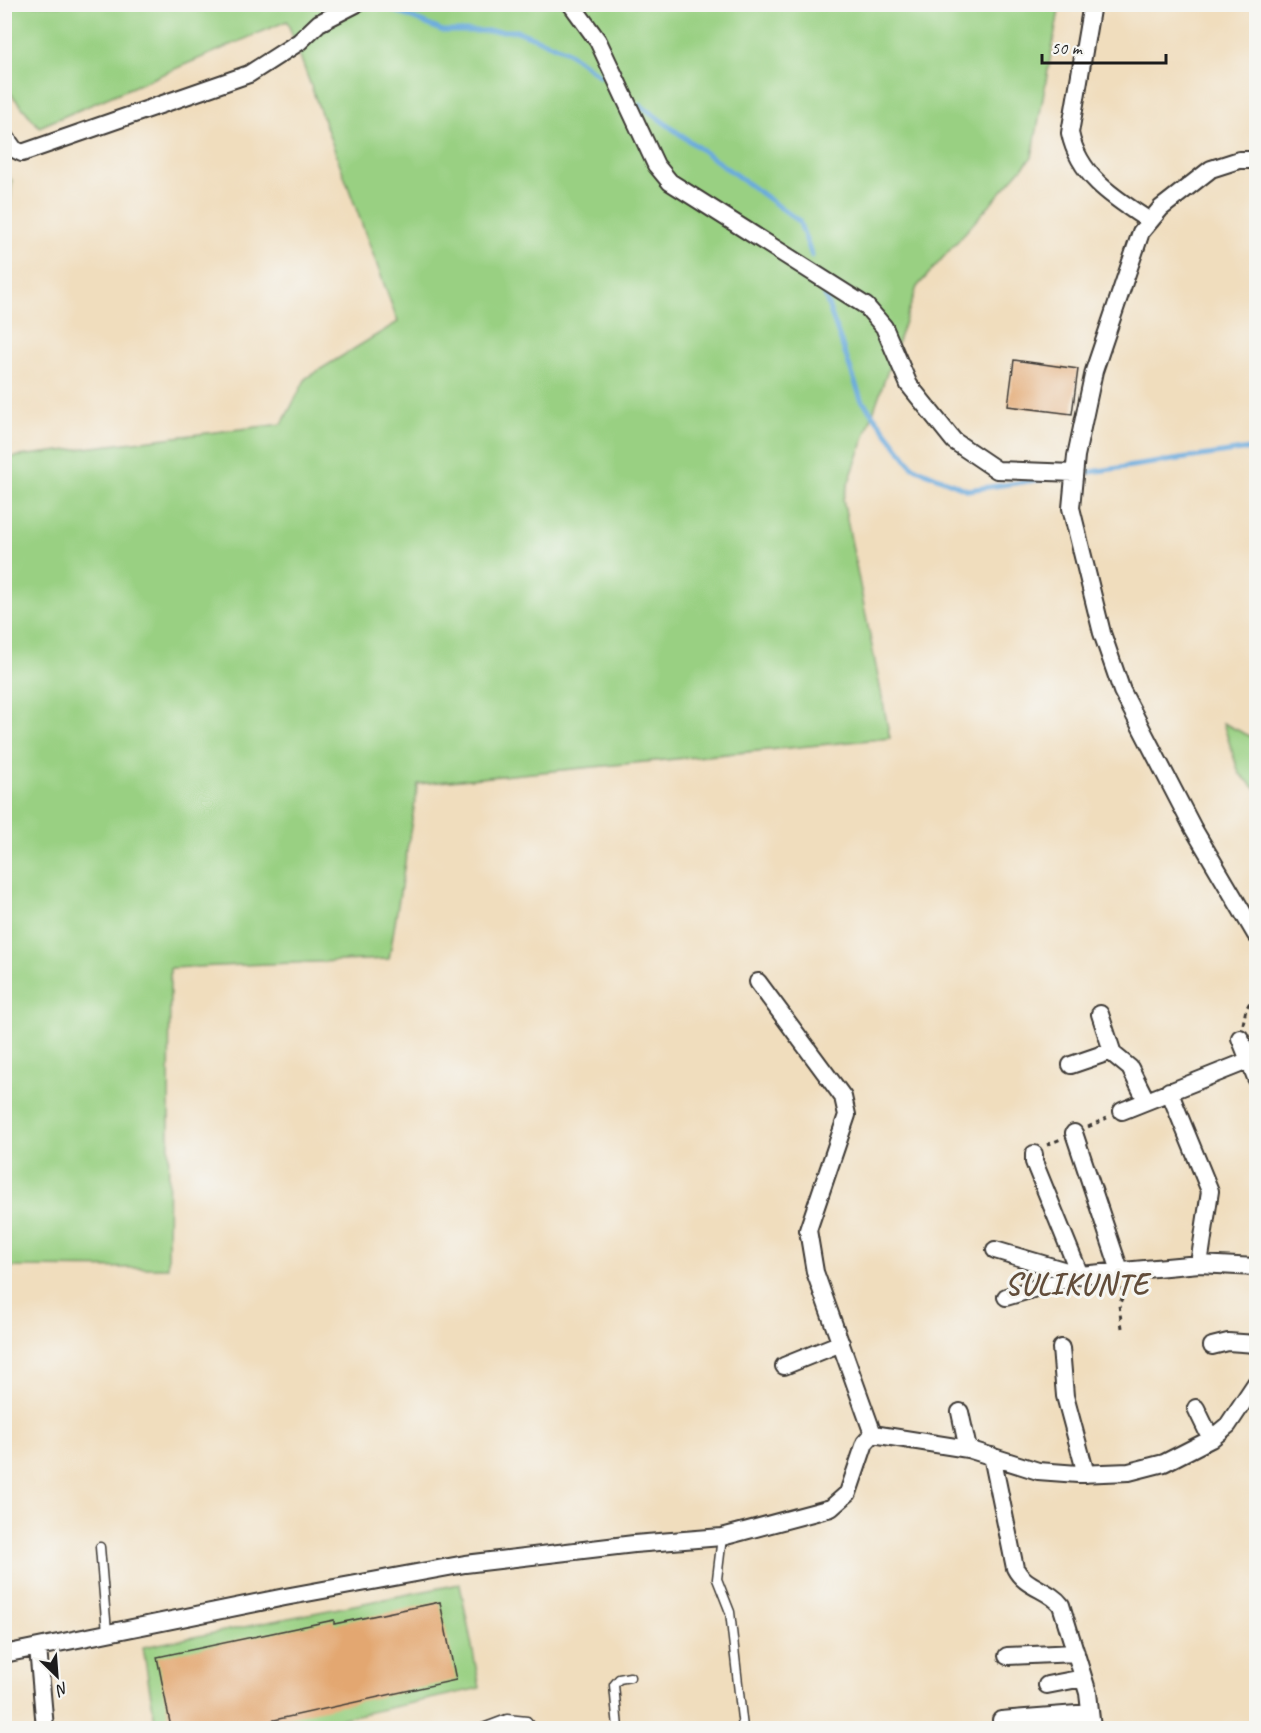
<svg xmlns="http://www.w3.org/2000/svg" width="1261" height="1733" font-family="Caveat,sans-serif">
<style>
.green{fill:#99d082;stroke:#5a764f;stroke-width:1.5}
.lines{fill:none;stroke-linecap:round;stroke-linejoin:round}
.stream{stroke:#69aadd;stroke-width:5}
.building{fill:#e3a771}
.service-casing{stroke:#3c3934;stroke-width:11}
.minor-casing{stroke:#3c3934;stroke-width:20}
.path{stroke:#3c3934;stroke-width:3;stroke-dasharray:4.5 4.5;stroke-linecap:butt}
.service{stroke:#fff;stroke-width:8}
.minor{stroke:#fff;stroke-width:16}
.labels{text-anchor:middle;stroke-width:6;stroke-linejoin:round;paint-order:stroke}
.district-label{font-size:30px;font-weight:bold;letter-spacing:1.5px;fill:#624d3a;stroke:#f6f6f2}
</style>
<rect width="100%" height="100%" fill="#f6f6f2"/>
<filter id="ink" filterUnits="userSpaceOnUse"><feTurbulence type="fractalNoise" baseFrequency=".0167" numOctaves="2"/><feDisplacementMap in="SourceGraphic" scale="12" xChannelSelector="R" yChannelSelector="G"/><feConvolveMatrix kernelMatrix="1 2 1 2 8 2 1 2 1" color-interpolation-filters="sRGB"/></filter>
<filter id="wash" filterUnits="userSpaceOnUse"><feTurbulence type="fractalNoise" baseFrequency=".008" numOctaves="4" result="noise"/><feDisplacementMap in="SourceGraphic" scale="24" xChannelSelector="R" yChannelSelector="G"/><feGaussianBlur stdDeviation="1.35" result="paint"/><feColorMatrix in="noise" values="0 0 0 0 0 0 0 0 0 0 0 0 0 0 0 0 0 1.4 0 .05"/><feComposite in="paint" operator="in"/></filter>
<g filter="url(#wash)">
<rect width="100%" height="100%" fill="#f0ddbd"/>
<path class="green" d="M5 5H1060L1032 157 917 287 843 499 890 738 418 784 389 959 170 968 168 1268 5 1267 4 458 282 424 306 378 398 322 287 21 39 127 5 87Z
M5 171 12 181 5 262Z
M1223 723 1256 739V789L1239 773Z
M460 1584 480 1688 298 1728H156L143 1647Z"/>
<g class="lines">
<path class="stream" d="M388 8 443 31H517L565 50 600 76
M640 105 799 221 812 256
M825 296 861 399 913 467 968 490 1044 479
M1077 474 1256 448"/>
</g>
<g id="blocks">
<path class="building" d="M1014 360 1078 369 1072 414 1008 406Z
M440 1602 456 1680 238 1728H171L157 1657 334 1620V1624Z"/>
</g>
</g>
<g filter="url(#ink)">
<use href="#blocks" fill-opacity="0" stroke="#3c3934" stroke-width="1.5"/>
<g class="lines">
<defs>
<path id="service" d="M722 1537 717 1579 730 1612 743 1728
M100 1547 107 1632
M483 1728 507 1719 527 1721 533 1728
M618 1728 614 1685 619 1679 630 1677"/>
<path id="minor" d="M571 4 598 41 656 165 670 182 866 306 884 327 909 385 954 441 997 470 1074 473
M1092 4 1070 133C1079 176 1113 197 1148 220
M4 135 14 149 22 153 249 74 299 42 319 23 356 4
M1256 160H1239L1211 169 1161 208 1141 232 1094 371 1076 456 1071 508 1102 633 1122 691 1193 828 1256 935
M758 982 843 1097 847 1115 808 1230 815 1272 873 1434
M1100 1014 1113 1054 1130 1068 1146 1100
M1240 1038 1256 1078
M1071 1065 1112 1051
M1169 1091 1210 1191 1199 1264
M1122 1111 1250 1060
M1074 1133 1120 1271
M995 1250 1080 1275 1199 1264 1256 1267
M1006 1297 1080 1275 1034 1162V1154
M1212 1346 1228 1342 1256 1344
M1061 1348 1065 1396 1086 1474
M784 1366 841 1343
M1196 1408 1211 1439
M960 1412 968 1449
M992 1456 1015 1568C1025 1588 1049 1589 1061 1605L1088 1693 1092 1728
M38 1648 45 1728
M4 1654 285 1597 465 1564 634 1544 722 1537 831 1508 848 1493 865 1443 873 1434 968 1449 1038 1471 1078 1474 1129 1472 1164 1463 1211 1439 1228 1425 1256 1383
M1007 1656 1076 1653
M1047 1685 1083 1678
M1001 1720 1090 1713"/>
</defs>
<use href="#service" class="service-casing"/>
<use href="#minor" class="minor-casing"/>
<path class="path" d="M1243 1024 1246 1009 1256 992
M1088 1127 1107 1118
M1047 1145 1061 1139
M1122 1328 1119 1305 1123 1296 1122 1288"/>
<use href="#service" class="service"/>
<use href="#minor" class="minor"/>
</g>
</g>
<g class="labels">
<g class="district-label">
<text x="1077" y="1294">SULIKUNTE</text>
</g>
</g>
<rect width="1261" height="1733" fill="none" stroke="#f6f6f2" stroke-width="24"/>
<g transform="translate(57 1676) rotate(155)" stroke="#f6f6f2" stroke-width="4.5" paint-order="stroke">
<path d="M0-4.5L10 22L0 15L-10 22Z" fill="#1c1c1c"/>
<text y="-9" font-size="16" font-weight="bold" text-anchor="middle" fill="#1c1c1c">N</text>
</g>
<path d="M1042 54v9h124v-9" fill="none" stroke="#1c1c1c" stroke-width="3"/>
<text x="1051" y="54" font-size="18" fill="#1c1c1c" stroke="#f6f6f2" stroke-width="4.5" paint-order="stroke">50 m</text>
</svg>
